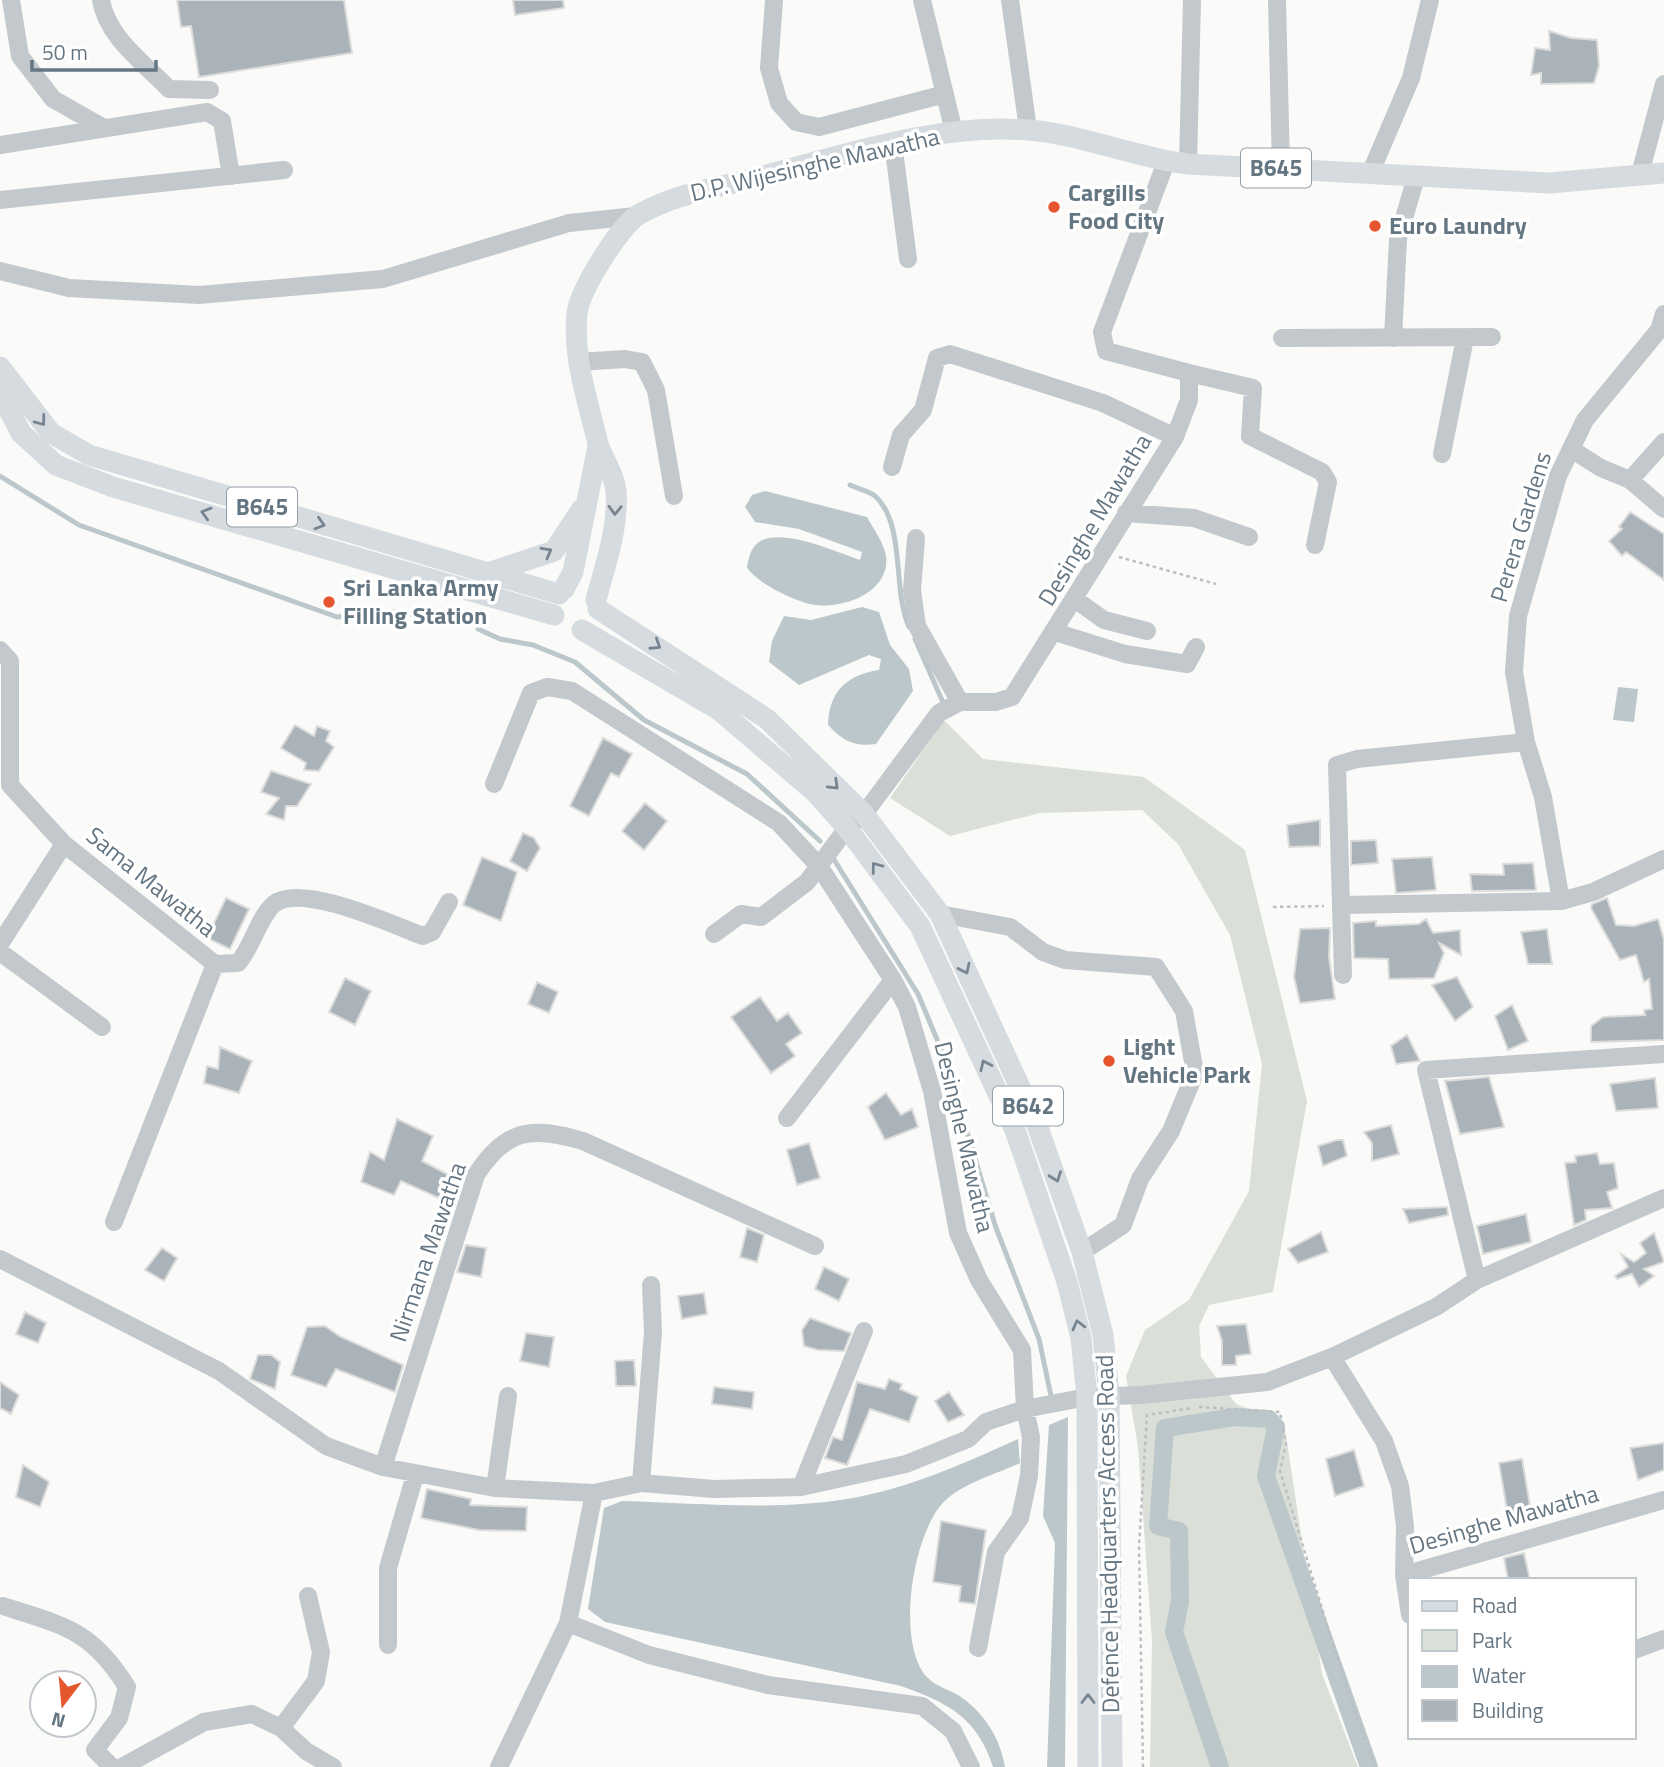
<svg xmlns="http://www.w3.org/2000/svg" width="1664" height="1767" font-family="'Titillium Web',sans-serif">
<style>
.green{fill:#dadfd7}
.water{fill:#bbc7cb}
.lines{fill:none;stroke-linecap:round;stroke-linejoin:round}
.stream{stroke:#bbc7cb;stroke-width:5}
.canal{stroke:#bbc7cb;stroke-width:18}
.building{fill:#aab3b9;stroke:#dcdcda;stroke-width:2}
.path{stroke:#bbbfc2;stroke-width:2.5;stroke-dasharray:3.5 3.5;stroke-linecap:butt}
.minor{stroke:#c3c8cc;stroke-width:18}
.major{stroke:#d6dbdf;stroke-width:21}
.oneway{stroke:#768591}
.poi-dot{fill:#e4572e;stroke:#fff;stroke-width:2.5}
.labels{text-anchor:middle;stroke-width:7;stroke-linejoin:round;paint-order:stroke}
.shield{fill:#fff;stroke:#939fa8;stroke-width:2}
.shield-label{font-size:23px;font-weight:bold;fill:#657683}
.street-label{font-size:24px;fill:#657683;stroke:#fff}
.poi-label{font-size:24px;font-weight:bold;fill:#657683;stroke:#fff;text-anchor:start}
</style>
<rect width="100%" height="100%" fill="#fafaf8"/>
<path class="green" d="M944 720 983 759 1144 777 1245 850 1307 1101 1273 1292 1209 1305 1199 1326 1201 1357 1236 1404 1284 1422 1322 1674 1358 1767H1150L1152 1641 1138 1447 1126 1376 1145 1330 1189 1300 1249 1191 1262 1064 1230 935 1178 844 1142 810 1040 813 950 836 890 798Z"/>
<path class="water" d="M765 491 867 517C873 528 884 543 886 556 891 593 840 611 810 604 792 600 755 582 747 567 749 558 750 548 759 542 782 527 836 552 860 560L862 552 799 529 755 522 745 507 752 495Z
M862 607 879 612 890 645 909 669 913 691 876 744C854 747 843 741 828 725 829 691 847 675 879 670L881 659 869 655 799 685 769 662 772 641 784 616 811 620Z
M1618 687 1638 689 1634 722 1613 720Z
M1068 1417 1065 1767H1047L1055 1543 1043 1516 1049 1425Z
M1018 1439 1020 1463C998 1473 967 1482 948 1498 913 1526 894 1645 928 1678 936 1687 951 1690 961 1697 985 1714 1000 1738 1005 1767H993C977 1717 948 1703 901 1686L605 1622 588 1609 604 1508 622 1501C696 1503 773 1511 847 1499 907 1489 963 1464 1018 1439Z"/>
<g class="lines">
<path class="stream" d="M0 476 79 525 337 617 394 612 455 620
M850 485C858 489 870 491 875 496 906 524 892 589 909 627
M478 629 500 639 533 645 575 662 644 720 747 774 820 841
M915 639 942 700
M833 858 918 994 944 1056 995 1225 1039 1339 1051 1396"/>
<path class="canal" d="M1220 1767 1174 1632 1180 1601 1179 1531 1158 1526 1165 1428 1235 1417 1269 1419 1276 1427 1266 1476 1369 1767"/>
</g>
<path class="building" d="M177 0H344L352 53 199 77 191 26 181 27Z
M513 0H563L564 8 515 15Z
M1549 31 1571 38 1597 40 1599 66 1594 83 1541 84V73L1531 75 1535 48 1550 50Z
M1630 512 1664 534V580L1626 552 1622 556 1609 541 1622 529 1619 527Z
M295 725 314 736 317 726 330 731 326 741 334 747 319 771 304 770 306 763 281 748Z
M603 738 632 754 619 777 611 773 589 816 570 806Z
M271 771 311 784 297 806H286L284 820 266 814 279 798 261 792Z
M645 803 667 821 644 850 622 831Z
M1320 820V846L1289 847 1287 825Z
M523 833 534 838 540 848 527 871 510 861Z
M1376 840 1378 863 1351 865V841Z
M482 857 517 872 501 921 463 905Z
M1432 857 1436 890 1396 893 1392 859Z
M1533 863 1536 890 1472 891 1470 874 1504 875 1503 864Z
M226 898 249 909 230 949 207 938Z
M1607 898 1616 925 1634 926 1658 919 1664 940V1040L1591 1042V1026L1603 1017 1645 1015 1644 1010 1652 1009 1649 979 1644 982 1636 955 1620 960 1591 908 1592 904Z
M1426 919 1433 933 1460 930 1461 955 1439 943 1444 953 1434 978 1389 979 1388 959 1354 958 1353 923 1376 921V926L1419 924Z
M1330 928 1329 957 1335 999 1300 1003 1294 977 1300 929Z
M1547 929 1552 964H1528L1521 932Z
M1457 977 1473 1007 1455 1021 1432 985Z
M345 978 371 991 355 1025 329 1012Z
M537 982 558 992 549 1013 528 1004Z
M760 997 777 1021 788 1013 802 1033 786 1044 795 1056 771 1073 731 1017Z
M1512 1005 1528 1041 1508 1050 1495 1016Z
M1407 1035 1420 1061 1396 1064 1391 1046Z
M220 1047 252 1061 239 1093 204 1083 207 1066 218 1069Z
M1489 1077 1504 1127 1460 1134 1445 1081Z
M1655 1078 1658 1108 1616 1111 1610 1084Z
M886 1093 901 1115 912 1109 918 1127 885 1140 868 1107Z
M397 1119 433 1136 422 1161 449 1175 439 1198 401 1181 394 1195 361 1182 370 1152 384 1160Z
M1391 1125 1399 1154 1372 1161V1143L1364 1132Z
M1337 1140H1343L1347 1156 1323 1166 1318 1146Z
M809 1143 820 1178 797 1185 787 1150Z
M1597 1153 1600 1164 1614 1163 1618 1188 1607 1192 1612 1208 1585 1210 1586 1220 1574 1225 1565 1163 1576 1162 1575 1156Z
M1447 1207 1448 1215 1409 1223 1403 1209Z
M1526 1214 1531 1242 1483 1254 1477 1226Z
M747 1228 764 1235 757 1262 740 1257Z
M1321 1232 1328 1252 1298 1263 1288 1249Z
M1654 1233 1664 1262 1644 1269 1654 1276 1639 1287 1632 1274 1617 1279 1615 1276 1628 1267 1621 1254 1634 1262 1646 1253 1640 1243Z
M466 1245 486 1248 481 1277 457 1272Z
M162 1248 177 1258 164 1281 145 1270Z
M824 1267 849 1279 839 1301 815 1289Z
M704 1293 707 1314 682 1319 678 1296Z
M25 1312 46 1323 38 1343 16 1334Z
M810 1318 851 1333 844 1351 818 1350 804 1346 802 1330Z
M1246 1324 1251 1354 1236 1356V1365H1222V1341L1217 1326Z
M325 1326 339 1336 403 1365 395 1392 336 1369 326 1387 291 1375 307 1327Z
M526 1333 554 1337 549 1367 520 1361Z
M258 1355H271L280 1362 275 1389 250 1379Z
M634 1360 636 1386H616L615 1361Z
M889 1379 902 1384 900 1389 918 1397 909 1422 870 1409 847 1465 825 1458 833 1437 842 1440 857 1382 885 1389Z
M0 1382 19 1395 11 1414 0 1408Z
M714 1387 754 1392 752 1409 712 1404Z
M949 1392 964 1415 948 1422 935 1401Z
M1664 1443V1470L1638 1480 1630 1448Z
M1354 1450 1364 1486 1335 1496 1326 1459Z
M1522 1459 1532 1517 1509 1522 1499 1463Z
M23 1465 49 1482 40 1507 16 1497Z
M427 1489 471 1499 470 1505 527 1507 526 1531 479 1530 421 1518Z
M941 1521 986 1530 975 1604 959 1602 961 1586 933 1582Z
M1524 1553 1530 1580H1508L1504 1558Z"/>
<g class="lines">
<path class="path" d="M1119 557 1216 584
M1273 907 1324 906
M1199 1407 1280 1412 1286 1444 1280 1471 1342 1674 1375 1767
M1143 1767 1139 1546 1147 1415 1193 1408"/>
<path class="minor" d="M11 0 20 56 53 99 104 128
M101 0C107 37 144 63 169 89L210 90
M774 0 769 68 779 103 796 122 819 127 945 94
M922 0 954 132
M1010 0 1028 129
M1277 0 1281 168
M893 143 908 259
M0 145 207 112 222 121 231 176
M1188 164 1192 0
M1370 174 1411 78 1430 0
M1640 174 1664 84
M0 200 284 170
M0 271 69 288 199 295 383 279 569 223 636 216
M1282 338 1492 337
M1393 338 1398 239 1416 177
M578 362 625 359 642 362 656 390 674 496
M1189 373 1253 388 1250 436 1322 472 1328 482 1315 545
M1571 449 1601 468 1630 480 1664 509
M1442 454 1465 338
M892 467 901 435 923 410 937 358 950 354 1103 403 1175 437
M1630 480 1664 442
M1126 513 1194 518 1249 537
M916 538 912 590 917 626 960 702
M1076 600 1104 620 1147 631
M1055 632 1125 654 1187 664 1196 647
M0 650 10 661V785L64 844 215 964 238 963C253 946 258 918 274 904 301 882 393 925 423 936L432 932 449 902
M494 784 531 693 547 687 572 691 779 823 819 866 893 980 907 1007 932 1091 958 1233 979 1280 1022 1350 1025 1409 1031 1437 1029 1476 1020 1518 996 1552 978 1648
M1561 901 1543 797 1526 742 1514 672 1518 616 1558 476 1585 420 1659 330 1664 314
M1341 905 1561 901 1593 892 1664 859
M940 914 1010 927 1043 952 1065 960 1156 967 1184 1011 1195 1073 1171 1131 1140 1179 1123 1225 1082 1252
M714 934 741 914 761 917 807 882 847 828 864 814 939 713 960 702H996L1012 697 1175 437 1189 400V373L1106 351 1102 332 1166 162
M0 944 64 844
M0 952 102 1027
M1343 975 1337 765 1357 759 1526 742
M787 1118 893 980
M114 1222 215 964
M0 1259 219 1371 326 1446 383 1467 495 1488 594 1493 641 1483 714 1489 801 1487 906 1464 968 1439 986 1422 1025 1409 1087 1397 1141 1395 1267 1382 1332 1357 1436 1307 1477 1280 1664 1198
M1477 1280 1426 1070 1664 1054
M1332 1357 1384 1441 1400 1486 1405 1526 1404 1575 1410 1615
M383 1467 476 1175C506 1128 533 1126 583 1141L815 1246
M641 1483 653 1332 651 1285
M801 1487 864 1331
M495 1488 508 1396
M1404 1575 1664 1500
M3 1606C64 1626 91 1629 127 1687L119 1718 95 1750 112 1767
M568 1623 649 1655 768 1685 922 1706 953 1731 971 1767
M388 1645V1568L415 1475
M1634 1650 1664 1639
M281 1728 316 1681 321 1652 308 1596
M122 1767 204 1722 252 1714 281 1728 306 1751 333 1767
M499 1767 568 1623 594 1493"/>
<path class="major" d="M0 367 51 433 89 455 559 594
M0 393 21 433 56 465 113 487 554 615
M488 573 554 551 581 510
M564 589 573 572 598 446
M596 600C605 565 619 527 616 491 614 474 605 462 599 447 597 442 597 437 595 432 585 391 573 355 577 313 580 290 619 227 638 215 674 194 719 187 759 177 845 155 937 123 1028 130 1083 134 1134 158 1188 164L1549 183 1664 173
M598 609 767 719 864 814 940 914 1036 1122 1082 1252 1103 1335 1109 1395 1112 1767
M582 630 719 710 816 793 847 828 920 926 1015 1130 1067 1282 1081 1338 1087 1397 1088 1767"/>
</g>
<defs><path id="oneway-chevron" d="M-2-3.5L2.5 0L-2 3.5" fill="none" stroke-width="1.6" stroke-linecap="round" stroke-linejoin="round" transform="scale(1.75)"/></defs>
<g class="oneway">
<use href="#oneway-chevron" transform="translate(41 421) rotate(53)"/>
<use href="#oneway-chevron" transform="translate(615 510) rotate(92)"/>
<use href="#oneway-chevron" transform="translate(206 513) rotate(-164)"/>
<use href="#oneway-chevron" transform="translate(320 524) rotate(17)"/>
<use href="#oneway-chevron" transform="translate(547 552) rotate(-29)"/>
<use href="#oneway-chevron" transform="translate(656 645) rotate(33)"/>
<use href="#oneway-chevron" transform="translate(834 785) rotate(44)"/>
<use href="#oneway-chevron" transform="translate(876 867) rotate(-127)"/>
<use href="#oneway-chevron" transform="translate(965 969) rotate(65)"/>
<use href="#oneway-chevron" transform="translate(985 1065) rotate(-115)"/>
<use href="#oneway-chevron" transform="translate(1056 1177) rotate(70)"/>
<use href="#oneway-chevron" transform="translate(1078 1325) rotate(-104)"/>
<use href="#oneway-chevron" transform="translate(1088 1699) rotate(-90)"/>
</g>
<g class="poi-dot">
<circle cx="1054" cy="207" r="7"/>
<circle cx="1375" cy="226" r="7"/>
<circle cx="329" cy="602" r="7"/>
<circle cx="1109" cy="1061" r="7"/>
</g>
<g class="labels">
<g class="shield">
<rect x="1241" y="148.5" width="70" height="39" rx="5"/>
<rect x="227" y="487.5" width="70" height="39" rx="5"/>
<rect x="993" y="1086.5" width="70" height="39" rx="5"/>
</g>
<g class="shield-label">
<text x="1276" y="176">B645</text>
<text x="262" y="515">B645</text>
<text x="1028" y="1114">B642</text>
</g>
<g class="street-label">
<text transform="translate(815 165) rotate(-13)" y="8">D.P. Wijesinghe Mawatha</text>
<text transform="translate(1095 520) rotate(-59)" y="8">Desinghe Mawatha</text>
<text transform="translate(1521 527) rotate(-73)" y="8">Perera Gardens</text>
<text transform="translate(151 882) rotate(39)" y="8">Sama Mawatha</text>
<text transform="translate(964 1137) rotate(77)" y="8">Desinghe Mawatha</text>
<text transform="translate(428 1252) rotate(-71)" y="8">Nirmana Mawatha</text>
<text transform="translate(1504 1520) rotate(-16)" y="8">Desinghe Mawatha</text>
<text transform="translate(1108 1534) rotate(-91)" y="8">Defence Headquarters Access Road</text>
</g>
<g class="poi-label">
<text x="1068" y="201">Cargills<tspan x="1068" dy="28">Food City</tspan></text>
<text x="1389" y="234">Euro Laundry</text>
<text x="343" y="596">Sri Lanka Army<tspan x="343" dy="28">Filling Station</tspan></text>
<text x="1123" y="1055">Light<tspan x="1123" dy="28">Vehicle Park</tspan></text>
</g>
</g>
<rect x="1408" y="1578" width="228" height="161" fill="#ffffff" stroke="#c1c8cd" stroke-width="2"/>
<rect x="1422" y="1601" width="35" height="10" fill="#d6dbdf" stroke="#c1c8cd" stroke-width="2"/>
<text x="1472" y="1613" font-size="21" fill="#657683">Road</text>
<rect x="1422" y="1630" width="35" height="21" fill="#dadfd7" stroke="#c1c8cd" stroke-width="2"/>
<text x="1472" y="1648" font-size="21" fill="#657683">Park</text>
<rect x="1422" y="1666" width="35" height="21" fill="#bbc7cb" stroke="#c1c8cd" stroke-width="2"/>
<text x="1472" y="1683" font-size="21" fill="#657683">Water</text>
<rect x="1422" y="1700" width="35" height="21" fill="#aab3b9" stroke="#c1c8cd" stroke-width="2"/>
<text x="1472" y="1718" font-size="21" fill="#657683">Building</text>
<g transform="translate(63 1704) rotate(196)"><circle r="33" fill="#ffffff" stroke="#c1c8cd" stroke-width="2"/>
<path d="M0-5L12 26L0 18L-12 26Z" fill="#e4572e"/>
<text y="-10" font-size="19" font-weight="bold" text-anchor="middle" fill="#657683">N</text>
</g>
<path d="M32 60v10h124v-10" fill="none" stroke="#657683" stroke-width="3.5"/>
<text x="42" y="60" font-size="21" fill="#657683" stroke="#ffffff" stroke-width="5" paint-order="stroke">50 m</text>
</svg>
